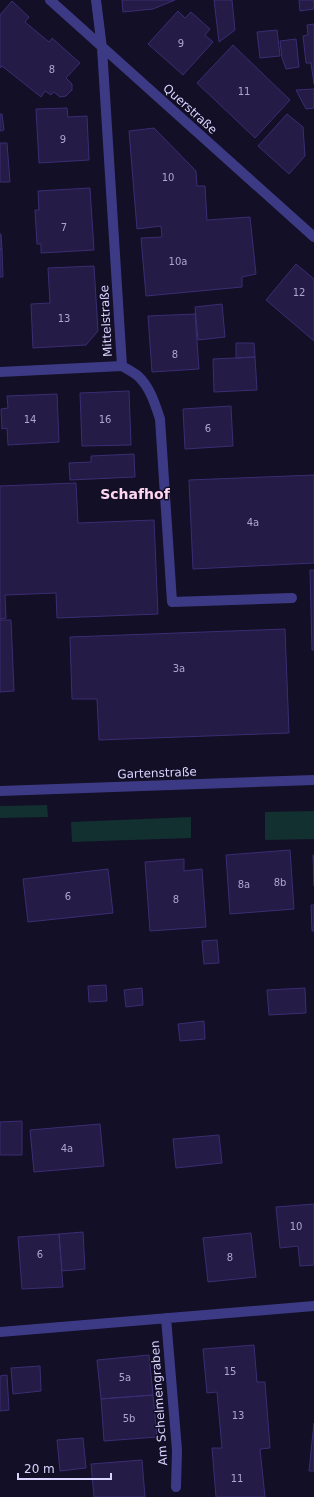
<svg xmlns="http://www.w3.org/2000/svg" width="314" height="1497" font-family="'DejaVu Sans',sans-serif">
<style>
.green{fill:#12302f}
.building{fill:#241b47;stroke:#3b2d73}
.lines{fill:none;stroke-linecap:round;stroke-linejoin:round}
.street{stroke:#3d3a85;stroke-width:10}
.labels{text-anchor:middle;stroke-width:3;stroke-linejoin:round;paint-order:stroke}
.number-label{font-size:10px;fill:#aca6d1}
.street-label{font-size:12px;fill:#d9d4ff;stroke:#130f26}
.quarter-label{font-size:14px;font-weight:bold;fill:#ffd6f0;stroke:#130f26}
</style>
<rect width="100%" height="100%" fill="#130f26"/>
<path class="green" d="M47 805 48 817 0 818V806Z
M314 811V839L265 840V812Z
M191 817V838L72 842 71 822Z"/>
<path class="building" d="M122 0H175L153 9 123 12Z
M214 0H232L235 30 219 42Z
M299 0H314V9L300 11Z
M12 1 29 17 25 22 49 42 52 38 80 63 66 78 72 84V90L66 96 60 97 54 92 51 95 45 91 41 97 2 66 0 68V15Z
M178 11 185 18 191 12 210 29 205 35 213 42 183 75 148 44Z
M314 24V84L311 63H306L303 36 308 35 307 25Z
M277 30 280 56 260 58 257 32Z
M296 39 299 67 286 69 282 58 280 41Z
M233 45 290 100 255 138 197 83Z
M314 89V108L306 109 296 90Z
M67 108 68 117 87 116 89 160 39 163 36 109Z
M0 114H2L4 130 0 131Z
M287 114 303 127 305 156 289 174 258 146Z
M154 128 196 171 197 186H205L207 220 250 217 256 274 242 277V287L146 296 141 238 162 237 161 226 137 229 129 131Z
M0 143H7L10 182H0Z
M90 188 94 250 41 253V244H37L35 210H39L38 191Z
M0 234H1L2 249H0Z
M0 249H2L3 277H0Z
M296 264 314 279V341L266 300Z
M94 266 98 331 86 345 33 348 31 304 50 303 48 268Z
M222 304 225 337 198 340 195 307Z
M195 314 199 369 152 372 148 316Z
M236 343H254L255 357 236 358Z
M255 357 257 390 214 392 213 359Z
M129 391 131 445 82 446 80 393Z
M57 394 59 442 8 445 7 428 2 429 1 409 8 408 7 396Z
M231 406 233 446 185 449 183 409Z
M134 454 135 477 70 480 69 463 91 462V456Z
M314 475V563L193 569 189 480Z
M76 483 78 523 154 520 158 614 57 618 56 593 5 595 6 618 0 619V486Z
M310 570H314V650H312Z
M0 620H11L14 691 0 692Z
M285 629 289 733 99 740 97 699H72L70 637Z
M290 850 294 909 230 914 226 855Z
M313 855H314V886Z
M184 859V871L202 869 206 927 150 931 145 862Z
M108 869 113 913 28 922 23 879Z
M311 905H314V931H312Z
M217 940 219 963 204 964 202 941Z
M106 985 107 1001 89 1002 88 986Z
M142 988 143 1005 126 1007 124 990Z
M305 988 306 1013 269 1015 267 990Z
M204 1021 205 1039 180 1041 178 1024Z
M22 1121V1155H0V1122Z
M100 1124 104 1166 34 1172 30 1130Z
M219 1135 222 1163 176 1168 173 1139Z
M314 1204V1265L300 1266 298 1246 280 1248 276 1207Z
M83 1232 85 1269 62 1271 59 1234Z
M251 1233 256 1277 208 1282 203 1238Z
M59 1234 63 1287 22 1289 18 1237Z
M254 1345 257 1382H265L270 1448 260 1449 265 1497H216L212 1448H222L217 1392 207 1393 203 1349Z
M149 1355 153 1395 101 1399 97 1360Z
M40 1366 41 1391 13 1394 11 1368Z
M7 1375 9 1410 0 1411V1376Z
M153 1395 157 1437 104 1441 101 1399Z
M314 1423V1471H309Z
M83 1438 86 1468 60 1471 57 1440Z
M142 1460 145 1497H94L91 1464Z"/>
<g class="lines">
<path class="street" d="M50 0 314 237
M96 0 102 48 122 366C127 369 133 372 138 376 150 387 155 404 160 419L172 602 292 598
M0 372 122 366
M0 791 314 780
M166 1318 177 1450 176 1487
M0 1332 314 1306"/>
</g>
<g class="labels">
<g class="number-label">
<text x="181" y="47">9</text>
<text x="52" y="73">8</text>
<text x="244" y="95">11</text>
<text x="63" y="143">9</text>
<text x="168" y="181">10</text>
<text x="64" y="231">7</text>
<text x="178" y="265">10a</text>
<text x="299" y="296">12</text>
<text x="64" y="322">13</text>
<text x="175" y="358">8</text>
<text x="30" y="423">14</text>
<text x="105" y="423">16</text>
<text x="208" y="432">6</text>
<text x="253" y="526">4a</text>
<text x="179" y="672">3a</text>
<text x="280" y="886">8b</text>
<text x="244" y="888">8a</text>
<text x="68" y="900">6</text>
<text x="176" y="903">8</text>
<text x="67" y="1152">4a</text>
<text x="296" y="1230">10</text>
<text x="40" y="1258">6</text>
<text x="230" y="1261">8</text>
<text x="230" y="1375">15</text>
<text x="125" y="1381">5a</text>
<text x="238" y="1419">13</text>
<text x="129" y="1422">5b</text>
<text x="237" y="1482">11</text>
</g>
<g class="street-label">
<text transform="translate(190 109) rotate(42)" y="4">Querstraße</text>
<text transform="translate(106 321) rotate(-93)" y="4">Mittelstraße</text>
<text transform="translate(157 773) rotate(-2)" y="4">Gartenstraße</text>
<text transform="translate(159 1403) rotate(-94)" y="4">Am Schelmengraben</text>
</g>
<g class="quarter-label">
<text x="135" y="499">Schafhof</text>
</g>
</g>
<path d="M18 1473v6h93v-6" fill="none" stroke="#d9d4ff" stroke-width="2"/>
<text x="24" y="1473" font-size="12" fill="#d9d4ff" stroke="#130f26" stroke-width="3" paint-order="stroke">20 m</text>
</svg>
